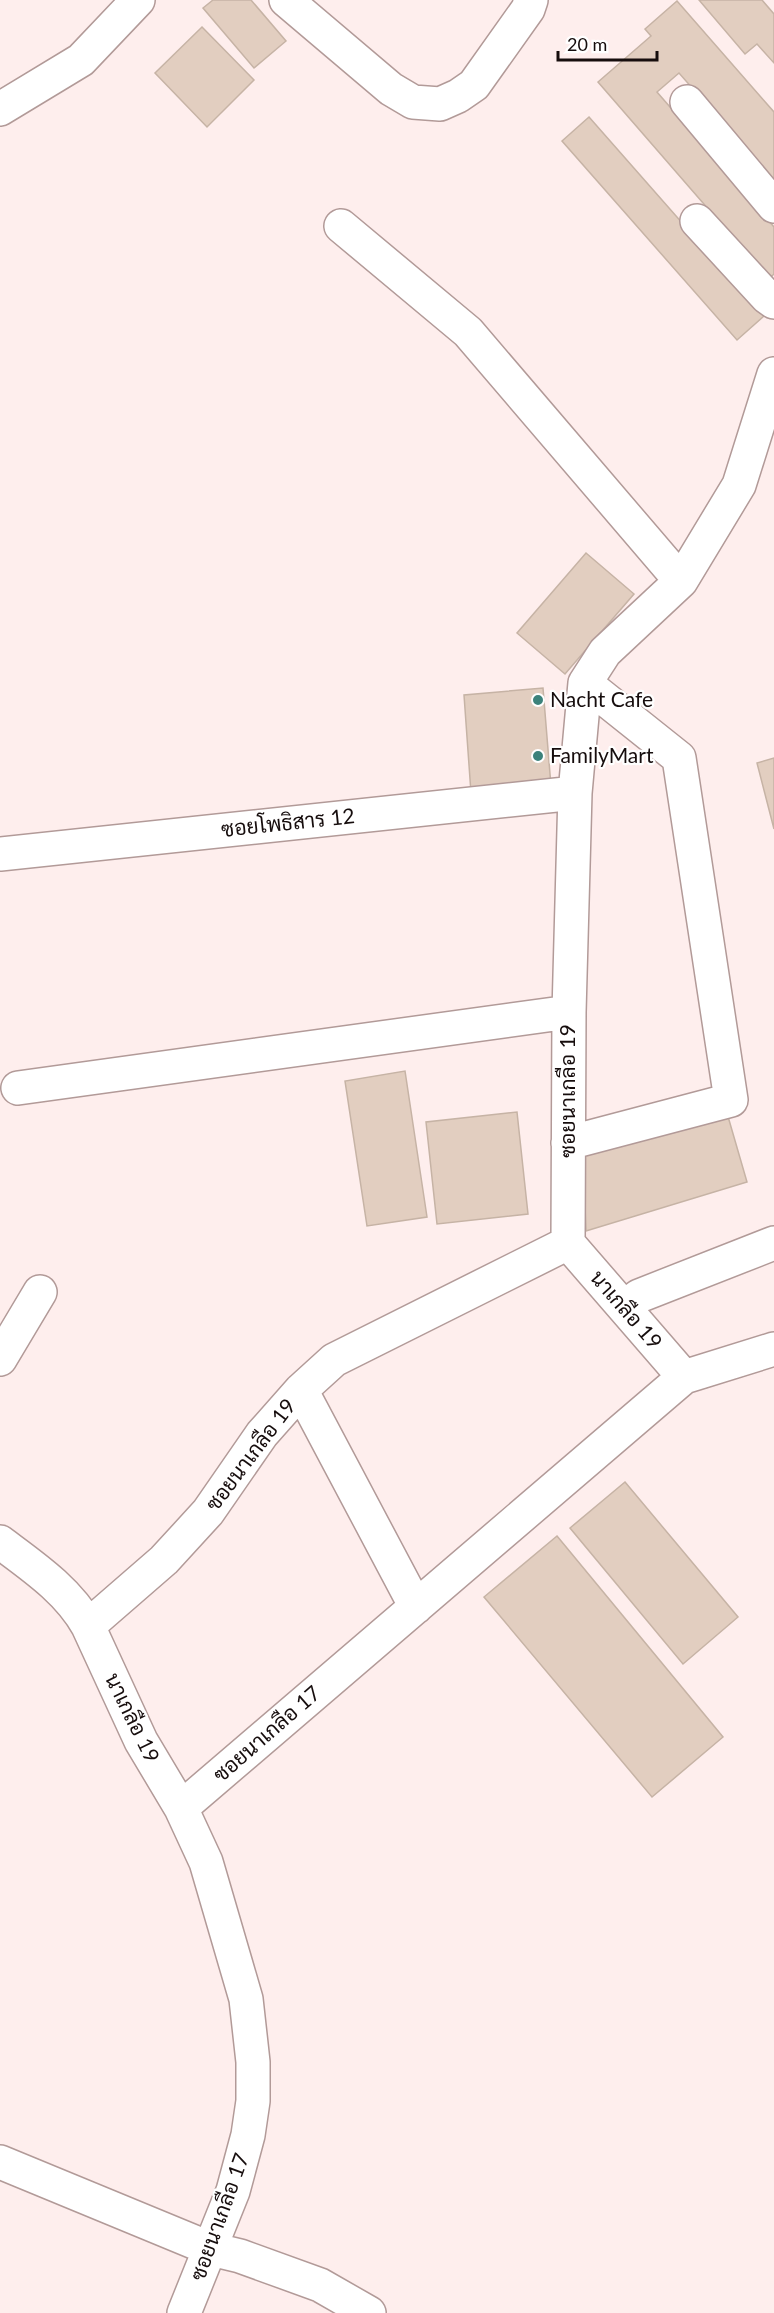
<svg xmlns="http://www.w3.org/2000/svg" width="774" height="2313" font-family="Lato,Sarabun,sans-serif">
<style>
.building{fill:#e2cec0;stroke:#c6b3a5;stroke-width:1.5}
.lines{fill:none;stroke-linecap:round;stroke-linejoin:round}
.minor-casing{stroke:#b29a98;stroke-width:36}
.minor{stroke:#fff;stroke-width:33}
.poi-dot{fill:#3c827b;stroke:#fff;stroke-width:2}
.labels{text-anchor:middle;stroke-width:4.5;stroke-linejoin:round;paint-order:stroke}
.poi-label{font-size:21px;fill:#160d0d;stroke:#fff;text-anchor:start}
.street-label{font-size:21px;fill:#160d0d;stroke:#fff}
</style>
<rect width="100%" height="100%" fill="#feeeed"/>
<path class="building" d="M213 0H251L286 41 254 68 203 8Z
M699 0H762L774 14V63L757 44 745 54Z
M677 1 774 112V181L679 73 657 92 774 227V274L769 279 598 82 651 36 645 29Z
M202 27 254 80 207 127 155 73Z
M589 117 764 316 737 340 562 141Z
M586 553 634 594 565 674 517 633Z
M543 688 551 786 471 793 464 695Z
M774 758V829L757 763Z
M405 1071 427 1217 367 1226 345 1081Z
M517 1112 528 1214 437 1224 426 1122Z
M727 1113 747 1182 586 1231 583 1156Z
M625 1482 738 1617 683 1664 570 1528Z
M557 1536 723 1737 652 1797 484 1597Z"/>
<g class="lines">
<defs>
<path id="minor" d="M286 0 391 89 413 102 440 104 458 96 474 85 528 9 531 0
M687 102 774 206
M0 109 81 60 138 0
M697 221 767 297 774 302
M341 226 468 332 681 581
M0 854 575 793
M18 1088 569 1012
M568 1143 731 1100 679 758 585 683
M568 1243 684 1377
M624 1307 639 1296 774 1243
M0 1359 40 1292
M301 1390 416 1607
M0 1542C32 1566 68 1590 88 1626L141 1741 181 1808
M88 1626 164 1560 208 1512 262 1434 301 1390 334 1360 568 1243 569 1012 575 793 585 683 605 652 681 581 739 485 774 374
M0 2162 211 2249 240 2256 320 2285 369 2313
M184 2313 233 2191 248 2135 253 2101V2062L246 1999 206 1862 181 1808 684 1377 774 1349"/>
</defs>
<use href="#minor" class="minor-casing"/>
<use href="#minor" class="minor"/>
</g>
<g class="poi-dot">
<circle cx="538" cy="700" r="6"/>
<circle cx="538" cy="756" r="6"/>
</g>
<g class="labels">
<g class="poi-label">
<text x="550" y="707">Nacht Cafe</text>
<text x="550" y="763">FamilyMart</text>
</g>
<g class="street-label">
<text transform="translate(288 823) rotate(-6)" y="7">ซอยโพธิสาร 12</text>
<text transform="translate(568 1091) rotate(-90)" y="7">ซอยนาเกลือ 19</text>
<text transform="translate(626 1310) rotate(49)" y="7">นาเกลือ 19</text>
<text transform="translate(251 1455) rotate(-53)" y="7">ซอยนาเกลือ 19</text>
<text transform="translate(132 1718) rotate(64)" y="7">นาเกลือ 19</text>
<text transform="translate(267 1734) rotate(-41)" y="7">ซอยนาเกลือ 17</text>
<text transform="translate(220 2217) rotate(-70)" y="7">ซอยนาเกลือ 17</text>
</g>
</g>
<path d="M558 51v9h99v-9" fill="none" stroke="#160d0d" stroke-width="3"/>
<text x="567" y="51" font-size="18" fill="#160d0d" stroke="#ffffff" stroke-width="4.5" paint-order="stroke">20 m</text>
</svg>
